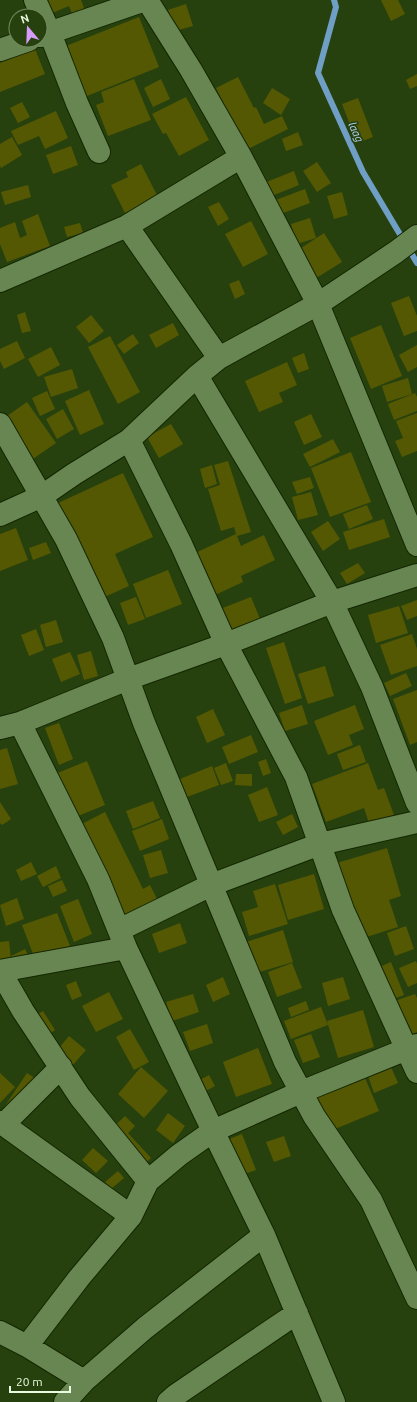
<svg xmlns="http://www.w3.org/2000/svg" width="417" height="1402" font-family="Ubuntu,sans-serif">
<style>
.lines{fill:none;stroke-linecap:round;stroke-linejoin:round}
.stream{stroke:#709fc6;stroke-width:6}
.building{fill:#555803}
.street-casing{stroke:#132601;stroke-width:24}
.street{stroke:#688652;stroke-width:22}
.labels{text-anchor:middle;stroke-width:3.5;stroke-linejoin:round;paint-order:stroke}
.water-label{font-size:11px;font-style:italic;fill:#b9d8fd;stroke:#27410e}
</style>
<rect width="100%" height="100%" fill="#27410e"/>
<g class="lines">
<path class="stream" d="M334 0 336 7 318 73 363 172 417 263"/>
</g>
<path class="building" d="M39 0H81L85 11 73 16 69 6 45 16Z
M381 0H398L405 14 391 21Z
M186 4 193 26 175 31 168 10Z
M139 17 159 67 82 98 61 48Z
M35 49 45 74 0 92V63Z
M417 74V86L410 89 406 80Z
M238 77 254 108 256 107 264 124 282 116 288 129 246 150 216 88Z
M134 79 151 120 108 136 96 105 104 102 101 92Z
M161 79 170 99 153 107 144 88Z
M272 88 290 99 281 115 263 103Z
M186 97 209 140 179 156 166 133 163 134 152 114Z
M358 98 373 137 357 143 342 104Z
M22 102 30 117 18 123 10 108Z
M56 111 68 138 45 149 39 136 18 145 11 131Z
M298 132 303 145 286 151 282 139Z
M12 137 22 155 1 168 0 166V144Z
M71 146 78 165 53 174 46 155Z
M317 162 331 183 317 192 303 171Z
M141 164 158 197 125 213 111 185 128 177 126 172Z
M294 171 299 185 269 197 264 183Z
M28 185 31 197 5 205 1 192Z
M305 189 310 203 278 215 273 201Z
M342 192 348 215 334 219 327 196Z
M219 202 229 219 218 226 208 207Z
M38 214 50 246 7 262 0 244V228L15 222 20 238 27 235 22 221Z
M310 218 316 238 297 244 291 224Z
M251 221 268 254 243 267 225 234Z
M80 223 83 233 67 237 64 227Z
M324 233 342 262 313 280 295 252Z
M239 280 245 294 235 299 229 284Z
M409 296 417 316V331L404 336 391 303Z
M25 312 31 331 22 333 17 315Z
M91 315 104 331 89 343 76 327Z
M173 323 179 335 156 348 149 335Z
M381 325 402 376 371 389 350 338Z
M133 334 139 343 124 354 117 345Z
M110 336 140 392 118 404 88 347Z
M17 341 25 358 4 369 0 361V349Z
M417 345V367L408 372 399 355Z
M51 347 60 365 38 377 28 359Z
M304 353 309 369 298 373 292 358Z
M287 362 297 385 279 393 283 402 259 412 245 381Z
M72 369 78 388 51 397 44 377Z
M408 378 412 394 387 402 382 386Z
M89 390 104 424 80 435 65 401Z
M47 391 55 409 40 416 32 398Z
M415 393 417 397V411L394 420 388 404Z
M27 402 56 443 27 463 0 421Z
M63 409 74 429 57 439 46 419Z
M417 413V451L402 457 395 441 403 438 396 421Z
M311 414 322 437 304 445 294 422Z
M171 424 183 444 159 458 147 437Z
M333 439 340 452 310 467 303 454Z
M351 452 371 502 330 517 311 468Z
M228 461 251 532 237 536 241 546 264 535 275 560 241 576 243 582 213 596 193 554 236 534 234 527 221 531 208 489 220 485 214 465Z
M212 465 217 484 205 488 200 469Z
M123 473 153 537 115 554 129 586 100 599 56 504Z
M310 477 314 488 297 494 292 482Z
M311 492 318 515 298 520 292 497Z
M367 505 373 519 349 529 343 514Z
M384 519 390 537 349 550 343 532Z
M328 521 340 539 323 551 311 532Z
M16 528 28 560 0 571V534Z
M46 542 51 553 33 560 29 548Z
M358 563 365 573 347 584 340 573Z
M168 570 182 604 146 618 133 584Z
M136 597 145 619 128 625 120 603Z
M251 597 260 619 228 631 220 609Z
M417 600V616L407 620 401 606Z
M399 606 408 633 376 643 368 615Z
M56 620 63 642 46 647 40 625Z
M36 629 44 650 29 656 21 635Z
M412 634 417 649V666L391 675 380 645Z
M284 642 302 698 285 704 266 648Z
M91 651 98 676 84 680 77 655Z
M70 652 80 674 61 682 52 659Z
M325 666 334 696 308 704 298 674Z
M406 673 412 686 390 696 384 683Z
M417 690V742L410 745 393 699Z
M302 705 308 724 285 731 279 713Z
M355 705 364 729 349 735 353 745 328 755 314 721Z
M213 709 225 735 207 743 196 717Z
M59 723 73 759 59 765 45 728Z
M251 735 258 752 229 764 222 747Z
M360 745 366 762 343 770 337 754Z
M7 748 18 784 0 789V750Z
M266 759 271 773 263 776 258 762Z
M87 761 105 805 73 818 55 774Z
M226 763 233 781 221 785 214 768Z
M368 763 378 790 384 788 394 815 369 823 364 808 326 822 312 784Z
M212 766 219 785 187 797 180 779Z
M236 774H252V786L235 785Z
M267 787 278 815 259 822 248 795Z
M153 801 160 818 133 829 126 811Z
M0 802 11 819 2 825 0 823Z
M105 812 143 889 150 885 157 899 124 916 78 826Z
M292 814 298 827 283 835 276 822Z
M162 819 169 839 140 851 132 831Z
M387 848 401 896 389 900 398 927 360 939 337 863Z
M161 850 168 873 150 878 143 855Z
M31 862 37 874 21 881 16 870Z
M56 866 61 878 43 887 37 876Z
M314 874 324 909 288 920 278 885Z
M62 880 67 891 53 897 48 886Z
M275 884 288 924 249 936 242 912 258 907 253 891Z
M17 898 24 919 6 926 0 905Z
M78 899 92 934 74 942 60 906Z
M57 913 70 946 35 959 22 925Z
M180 923 187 943 159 953 152 934Z
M406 926 414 949 395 956 387 933Z
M283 930 293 962 256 973 246 942Z
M9 941 11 960 0 961V942Z
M25 949 30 959 16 966 11 956Z
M416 961 417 964V983L408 987 399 968Z
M391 962 404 995 388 1001 375 969Z
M292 963 302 988 277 997 268 972Z
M223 977 230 994 213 1002 206 985Z
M343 977 350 999 328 1006 322 983Z
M76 981 82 996 72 1000 66 985Z
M109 992 123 1019 96 1032 82 1006Z
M193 994 199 1012 172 1021 166 1002Z
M415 994 417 998V1032L405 1037 392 1002Z
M306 1001 309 1010 291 1017 288 1008Z
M321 1007 328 1025 291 1039 284 1021Z
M363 1010 374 1047 338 1058 327 1021Z
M43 1011 55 1030 37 1042 24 1022Z
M207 1024 213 1043 190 1051 183 1032Z
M130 1029 149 1062 134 1070 116 1037Z
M311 1034 320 1057 303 1063 294 1040Z
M69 1036 86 1050 65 1074 49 1060Z
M258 1048 272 1084 236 1097 223 1062Z
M141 1067 168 1091 144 1118 118 1094Z
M391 1067 398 1083 374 1093 368 1076Z
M0 1073 15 1087 0 1103Z
M27 1073 44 1084 1 1112Z
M209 1075 215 1086 202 1093 196 1082Z
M365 1078 379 1111 330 1131 316 1098Z
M168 1113 185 1126 173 1143 156 1130Z
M125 1116 135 1126 128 1133 151 1158 137 1171 104 1136Z
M242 1134 256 1170 236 1177 222 1142Z
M284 1136 291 1156 274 1162 266 1142Z
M93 1148 108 1161 96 1173 82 1160Z
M118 1171 124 1178 111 1189 105 1182Z"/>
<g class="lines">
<defs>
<path id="street" d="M35 0 50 33 77 103 99 152
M147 0 191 70 241 157 318 304 417 545
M40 36 145 0
M0 50 29 40
M127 226 219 358
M0 281 127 226 241 157
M197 376 332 602 372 687 417 803
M0 424 66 539 113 638 144 723 285 1062 314 1116 371 1200 417 1298
M129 440 181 544 226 644 296 777 343 910 417 1072
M0 515 42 496 74 474 129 440 197 376 219 358 318 304 396 252 417 236
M20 723 98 879 126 948 213 1131 264 1235 334 1402
M0 728 20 723 128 679 226 644 332 602 417 575
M119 930 211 885 320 844 417 822
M0 971 23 1011 80 1097 148 1181
M0 971 126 948
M0 1122 131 1216
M4 1124 61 1067
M0 1332 27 1346 84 1381
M27 1346 79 1278 131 1216 148 1181 179 1155 213 1131 301 1092 417 1045
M65 1402 84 1381 145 1328 264 1235
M168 1402 176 1395 297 1313"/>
</defs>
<use href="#street" class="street-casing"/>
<use href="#street" class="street"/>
</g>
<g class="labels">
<g class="water-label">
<text transform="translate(356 132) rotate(65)" y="4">laag</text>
</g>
</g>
<g transform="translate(28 28) rotate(341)"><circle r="19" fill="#27410e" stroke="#758b62"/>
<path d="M0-3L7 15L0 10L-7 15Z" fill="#d79bf9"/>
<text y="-6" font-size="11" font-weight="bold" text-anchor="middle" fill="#eafbdf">N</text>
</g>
<path d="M10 1386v6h60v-6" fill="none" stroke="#eafbdf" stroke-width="2"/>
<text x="16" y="1386" font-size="12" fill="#eafbdf" stroke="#27410e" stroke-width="3" paint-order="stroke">20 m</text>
</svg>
